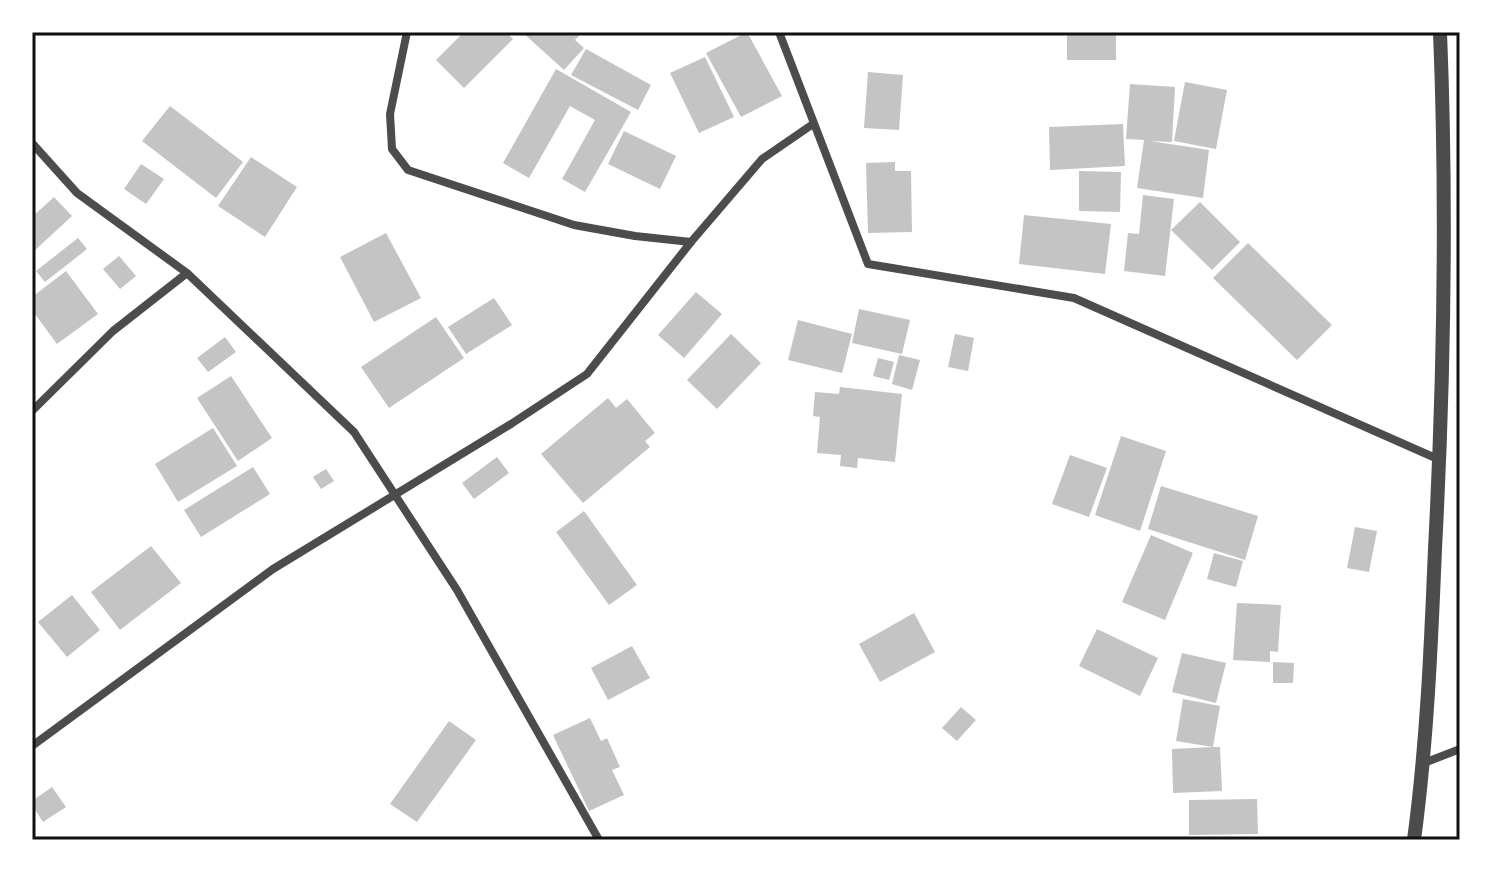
<svg xmlns="http://www.w3.org/2000/svg" width="1492" height="872" font-family="'Varela Round',sans-serif">
<style>
.building{fill:#c4c4c4}
.lines{fill:none;stroke-linecap:round;stroke-linejoin:round}
.minor{stroke:#4c4c4c;stroke-width:8}
.tertiary{stroke:#4c4c4c;stroke-width:14}
.neatline{fill:none;stroke:#111;stroke-width:3}
</style>
<rect width="100%" height="100%" fill="#fff"/>
<path class="building" d="M464 32H506L513 39 464 88 436 60Z
M522 32H583L575 40 584 48 564 70Z
M747 32 782 96 741 117 706 53Z
M1067 32H1116V60H1067Z
M586 49 651 85 638 110 571 75Z
M705 57 734 117 699 133 670 73Z
M556 69 631 112 585 192 562 179 595 120 570 106 529 178 503 163Z
M868 72 903 75 899 130 864 128Z
M1185 82 1227 90 1216 149 1174 141Z
M1130 84 1175 87 1172 142 1150 141 1209 150 1203 198 1137 188 1144 140 1126 139Z
M170 106 243 162 216 198 142 141Z
M1123 124 1125 166 1050 170 1049 127Z
M624 131 676 156 660 189 608 164Z
M251 157 297 187 265 237 218 206Z
M895 162V171H911L912 232 868 233 866 163Z
M141 164 164 179 146 204 124 189Z
M1079 171 1121 172 1120 212 1079 211Z
M1143 195 1174 199 1165 276 1124 271 1128 233 1139 234Z
M54 197 72 216 32 253V217Z
M1200 202 1240 242 1212 270 1171 230Z
M1024 215 1111 224 1105 274 1019 264Z
M386 233 421 298 374 322 340 257Z
M78 238 87 249 45 282 36 271Z
M1248 243 1332 325 1297 360 1213 278Z
M119 256 136 276 120 289 103 269Z
M66 271 98 314 57 344 32 310V297Z
M696 292 722 314 684 358 658 335Z
M494 298 512 325 466 354 448 327Z
M859 309 910 320 902 354 852 343Z
M436 317 464 358 389 408 361 367Z
M798 320 852 334 842 373 788 360Z
M731 334 761 363 717 409 687 380Z
M955 334 974 338 968 371 948 367Z
M225 337 236 352 208 372 197 358Z
M899 355 920 360 912 390 892 384Z
M878 358 894 362 889 380 873 376Z
M231 376 272 438 238 461 197 398Z
M840 387 902 394 895 462 858 458 857 468 840 466 841 455 817 453 820 417 813 416 815 392 839 394Z
M608 398 616 408 627 399 655 433 645 441 650 447 583 503 541 454Z
M213 428 237 466 178 502 155 464Z
M1121 436 1166 451 1140 531 1095 515Z
M1070 455 1107 468 1089 517 1052 504Z
M497 457 509 473 474 499 462 483Z
M253 467 270 494 201 537 184 510Z
M326 469 334 481 321 489 313 477Z
M1161 486 1258 516 1245 560 1148 529Z
M584 511 637 585 609 605 556 532Z
M1355 527 1377 531 1369 572 1347 568Z
M1151 535 1193 553 1165 620 1122 602Z
M151 546 181 583 120 630 91 592Z
M1214 553 1243 561 1236 587 1207 579Z
M72 595 100 630 67 657 38 622Z
M1237 603 1281 605 1278 652 1270 651V662L1233 660Z
M914 613 935 652 880 682 859 644Z
M1097 629 1158 658 1140 696 1079 666Z
M632 646 650 678 608 700 591 668Z
M1182 653 1226 663 1216 703 1172 692Z
M1273 662 1294 663 1293 683H1273Z
M1183 699 1220 706 1213 747H1220L1222 791 1173 793 1172 749 1213 747 1176 741Z
M961 707 976 720 957 741 942 728Z
M590 718 601 741 607 738 620 767 612 770 624 795 589 811 553 735Z
M449 721 476 740 417 822 390 804Z
M52 787 66 807 43 822 32 805V801Z
M1257 799 1258 834 1189 835V800Z"/>
<g class="lines">
<path class="minor" d="M407 32 390 114 392 149 408 170 574 225 635 236 691 242
M779 32 868 264 1074 298 1440 460
M32 143 77 193 187 273 354 432 457 590 599 840
M32 411 113 331 187 273
M32 746 273 569 511 424 587 374 691 242 762 159 813 124
M1424 763 1460 749"/>
<path class="tertiary" d="M1414 840C1427 743 1431 646 1435 549 1444 377 1447 204 1440 32"/>
</g>
<rect width="1492" height="872" fill="none" stroke="#ffffff" stroke-width="68"/>
<rect x="34" y="34" width="1424" height="804" class="neatline"/>
</svg>
